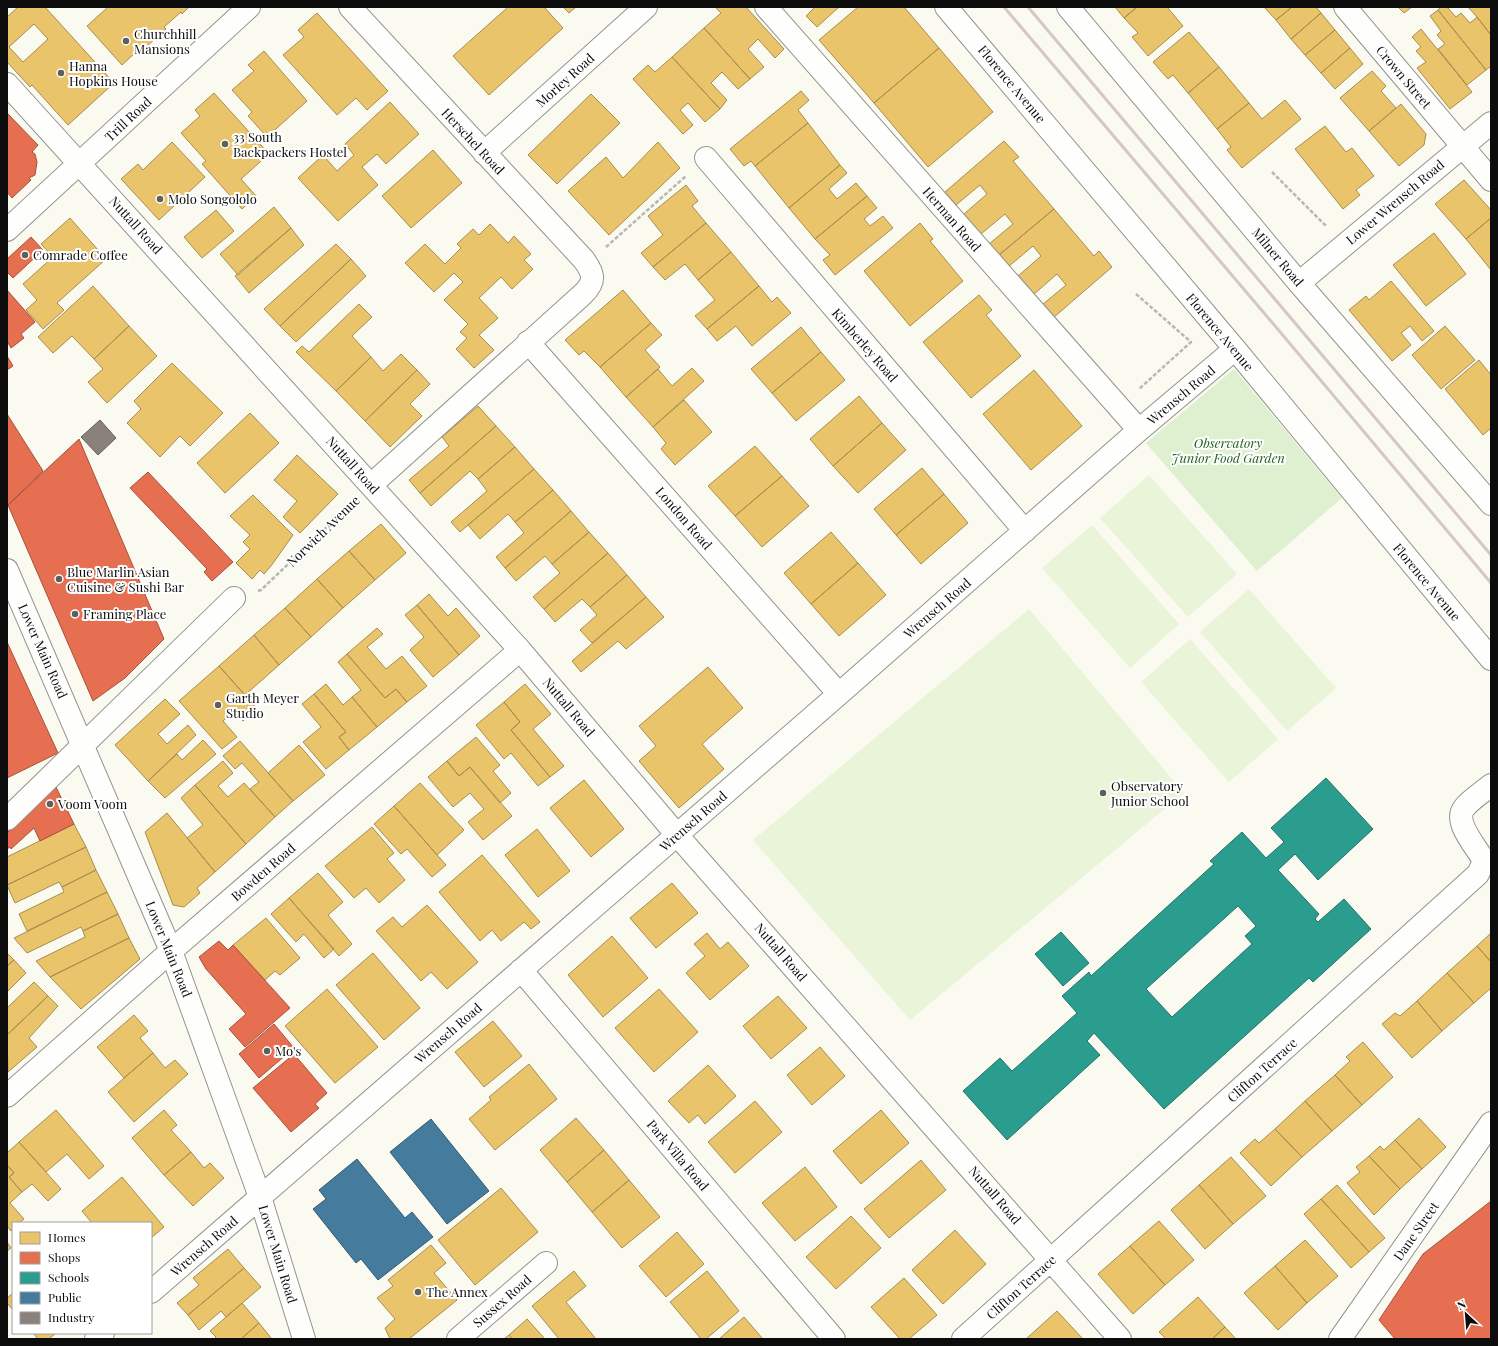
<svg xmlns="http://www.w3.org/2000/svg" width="1498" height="1346" font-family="'Playfair Display',serif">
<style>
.green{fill:#def0d0}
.pitch{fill:#e9f4d9}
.homes{fill:#e9c46a;stroke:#a78d4e;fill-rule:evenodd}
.shops{fill:#e76f51;stroke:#a5513c}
.schools{fill:#2a9d8f;stroke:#217268;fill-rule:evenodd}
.public{fill:#457b9d;stroke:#345a72}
.industry{fill:#8a817c;stroke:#645e5a}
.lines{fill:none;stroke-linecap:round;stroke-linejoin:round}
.minor-casing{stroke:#93938f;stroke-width:24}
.path{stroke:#b7b7b5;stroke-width:2.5;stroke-dasharray:4 2;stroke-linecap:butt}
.minor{stroke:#fefefd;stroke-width:22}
.rail{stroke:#d6c7c3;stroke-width:3}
.poi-dot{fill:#5f5f5c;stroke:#fff;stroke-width:1.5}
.labels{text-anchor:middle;stroke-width:4;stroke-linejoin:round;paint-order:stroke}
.poi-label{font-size:13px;fill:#0c0c0c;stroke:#fff;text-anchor:start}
.street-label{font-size:13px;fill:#0c0c0c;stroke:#fff}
.park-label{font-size:13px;font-style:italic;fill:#21621e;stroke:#fff}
</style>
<rect width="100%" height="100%" fill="#fafaf0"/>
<path class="green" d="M1234 369 1342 498 1257 571 1146 443Z"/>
<path class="pitch" d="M1149 475 1237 574 1188 617 1100 518Z
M1092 525 1179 624 1130 668 1042 568Z
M1249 589 1336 688 1287 731 1200 632Z
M1029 609 1184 793 910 1020 753 840Z
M1190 639 1278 739 1229 782 1141 682Z"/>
<path class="homes" d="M18 7H45L114 83 68 125 32 85 30 87 7 62V17ZM34 24 48 39 23 62 9 47Z
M108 7H189L182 14 181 12 164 27 166 29 137 55 135 53 122 65 87 26Z
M508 7H544L563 28 489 95 453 56Z
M563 7H576L569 13Z
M715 7H746L784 49 775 58 758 39 748 49 764 67 750 79 704 28 721 13Z
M815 7H839L817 27 806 16Z
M858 7H904L939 48 874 103 819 40Z
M1115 7H1137L1124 18Z
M1137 7H1167L1183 26 1148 56 1132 37 1138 33 1124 18Z
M1264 7H1292L1276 20Z
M1292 7H1316L1321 13 1291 39 1276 20Z
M1398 7H1412L1404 13Z
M1441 7H1447L1456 17 1461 13 1470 23 1477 17 1491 35V66L1486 70 1438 10Z
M1468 7H1491V35L1477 17Z
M1438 10 1486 70 1467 85 1438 49 1445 44 1437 35 1441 31 1430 16Z
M317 13 388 91 367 110 356 98 337 115 283 55 304 37 298 30Z
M1321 13 1335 30 1305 55 1291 39Z
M704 28 750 79 738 89 722 72 711 83 727 100 720 109 672 57Z
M1421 29 1472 92 1450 109 1417 68 1426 62 1416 51 1421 47 1412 37Z
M1335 30 1350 48 1321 73 1305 55Z
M1189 32 1219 67 1188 93 1173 75 1168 79 1153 62Z
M939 48 993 112 928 167 874 103Z
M1350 48 1363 64 1335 89 1321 73Z
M264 51 307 101 267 137 248 116 252 112 232 90 254 71 248 65Z
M672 57 720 109 705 122 688 103 680 110 693 125 683 134 633 79 648 65 655 72Z
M1219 67 1249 103 1217 129 1188 93Z
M1372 71 1386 86 1381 91 1396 108 1369 131 1340 98Z
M801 91 809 100 798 110 808 123 755 166 751 161 744 166 730 149Z
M214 93 269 154 241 179 256 196 242 209 202 164 206 161 181 133 200 116 195 110Z
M591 94 620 123 557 184 528 155Z
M1285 100 1301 119 1242 168 1227 150 1231 147 1217 129 1249 103 1262 119Z
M390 102 419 134 386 164 377 154 362 167 378 185 338 221 298 178 323 155 337 171 354 155 345 144Z
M1401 104 1426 134 1424 145 1399 166 1369 131Z
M808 123 840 165 789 208 755 166Z
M1325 126 1346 152 1352 148 1374 176 1356 190 1360 195 1343 209 1295 149Z
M1004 141 1019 157 1013 161 1054 209 999 255 989 244 1013 224 1005 214 981 234 964 214 987 194 980 185 956 205 945 192Z
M172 142 205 177 159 220 121 179 138 164 143 170Z
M658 142 680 168 609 235 568 191 606 157 623 178Z
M433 150 462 183 411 228 382 196Z
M840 165 847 173 829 189 837 199 856 183 867 196 815 239 789 208Z
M1464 180 1491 210V218L1466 239 1435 204Z
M686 185 698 201 692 206 706 223 653 267 641 253 663 235 648 216Z
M867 196 877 208 864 219 870 226 883 216 893 228 835 275 823 260 830 255 815 239Z
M274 207 291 228 238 275 220 254Z
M1054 209 1094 256 1099 251 1112 267 1053 318 1042 305 1066 285 1057 274 1033 295 1018 276 1041 256 1033 246 1008 267 999 255Z
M216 210 234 231 202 258 184 237Z
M70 218 106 259 57 303 64 310 43 329 26 310 37 300 23 284 53 257 41 244Z
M1491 218V270L1466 239Z
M706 223 731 252 698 280 685 264 665 280 653 267Z
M920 223 933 239 930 241 963 281 910 326 864 271Z
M490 224 508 243 514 236 531 254 524 260 533 269 512 289 501 277 479 298 498 318 479 335 494 350 474 368 456 349 467 338 460 332 468 324 444 300 463 282 454 273 434 292 405 263 425 244 445 264 461 248 457 244 473 229 479 235Z
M291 228 304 245 249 293 235 276Z
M1434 233 1466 274 1426 306 1393 265Z
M336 244 351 259 280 326 264 309Z
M731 252 759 286 707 329 695 316 715 300 698 280Z
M351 259 366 276 296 342 280 326Z
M1391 281 1434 331 1422 341 1410 326 1401 333 1411 345 1392 361 1349 310 1366 296 1369 300Z
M93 286 129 326 94 359 72 336 53 353 38 337Z
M759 286 772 302 777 297 791 313 752 346 736 326 717 341 707 329Z
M623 290 651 323 600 367 584 351 579 355 565 340Z
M979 295 992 310 986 315 1021 356 971 398 923 342Z
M359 304 372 317 352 336 371 357 336 391 296 352 302 346 309 352Z
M651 323 662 335 645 350 660 367 626 397 600 367Z
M129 326 157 356 107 403 88 382 103 369 94 359Z
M1445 326 1475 360 1441 389 1412 355Z
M801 327 821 352 772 393 751 369Z
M821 352 845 380 796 421 772 393Z
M401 354 417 370 365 421 336 391 371 357 383 371Z
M1479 360 1491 375V428L1483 435 1445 389Z
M172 363 223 413 190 446 180 436 160 457 127 423 141 409 134 401Z
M692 368 704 381 653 427 626 397 658 369 672 386Z
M417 370 430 384 410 404 422 416 390 447 365 421Z
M1034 370 1082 426 1031 470 983 414Z
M859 396 882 423 833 466 810 439Z
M684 400 712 432 675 465 661 449 666 443 653 427Z
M478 406 496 426 420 493 409 480 449 446 442 437Z
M250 413 279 443 225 493 197 463Z
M882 423 906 450 858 493 833 466Z
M496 426 515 447 478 479 470 471 431 506 420 493Z
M755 446 782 476 735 516 708 486Z
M515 447 534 469 460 532 451 522 487 491 478 479Z
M297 455 338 494 300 533 283 517 297 501 274 480Z
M922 468 944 494 896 535 874 509Z
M534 469 553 490 515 522 508 514 480 539 468 525Z
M782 476 809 506 762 547 735 516Z
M553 490 571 511 505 568 496 557 524 533 515 522Z
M944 494 968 523 921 564 896 535Z
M253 495 293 535 271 566 264 574 260 570 252 579 236 563 250 549 243 542 250 535 230 516Z
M571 511 589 532 552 564 545 556 516 581 505 568Z
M381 524 406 553 375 580 349 551Z
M589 532 608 553 544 609 533 597 560 573 552 564Z
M831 532 858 563 811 604 784 573Z
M349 551 375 580 343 608 317 579Z
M608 553 627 575 590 607 582 599 555 622 544 609Z
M858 563 886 595 839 636 811 604Z
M627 575 646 597 592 643 580 630 597 615 590 607Z
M317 579 343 608 311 637 285 608Z
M429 594 448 616 456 608 480 636 459 655 417 605Z
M646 597 664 617 626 649 618 641 581 672 572 661Z
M417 605 459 655 433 677 410 650 424 637 405 615Z
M285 608 311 637 279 665 254 635Z
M377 628 383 634 367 647 386 669 402 656 427 686 407 702 396 689 385 698 347 654Z
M254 635 279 665 245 695 219 666Z
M347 654 385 698 396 689 407 702 377 727 352 697 361 690 338 662Z
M219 666 257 709 243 721 234 711 223 721 237 737 222 749 179 701Z
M708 667 743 708 702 744 724 769 679 808 639 761 656 746 639 726Z
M326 684 343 705 352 697 377 727 349 750 339 737 346 732 314 694Z
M525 684 551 714 533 729 564 766 550 777 511 730 520 722 504 702Z
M314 694 346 732 339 737 349 750 326 769 303 742 321 727 302 704Z
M165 699 180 714 158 734 167 744 188 725 196 735 148 781 115 745Z
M504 702 520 722 511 730 550 777 538 786 511 753 504 759 476 725Z
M476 737 500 765 493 771 511 793 500 803 470 767 459 776 447 761Z
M203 740 216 754 165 798 148 781 177 754 182 760Z
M240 741 293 801 275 817 250 789 259 782 242 763 235 769 223 756Z
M299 745 325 775 293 801 268 773Z
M223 761 233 773 218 786 228 797 244 783 275 817 246 844 195 785Z
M447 761 459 776 470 767 512 816 483 840 468 822 484 809 470 793 453 807 428 777Z
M584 780 624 829 591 857 550 808Z
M420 783 464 830 437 855 394 806Z
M195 785 246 844 215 872 187 838 203 825 181 798Z
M394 806 446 865 432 877 407 849 401 854 374 824Z
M167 813 215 872 197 888 200 893 184 907 173 905 145 832Z
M74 824 86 847 7 885V857Z
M372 827 394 853 387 859 405 880 379 903 366 888 354 898 325 866Z
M537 829 570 871 538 897 505 855Z
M86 847 96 870 62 887 59 882 15 903 7 885Z
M482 855 540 922 531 929 524 922 501 941 492 930 480 941 439 892Z
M96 870 107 892 27 931 19 914 64 892 62 887Z
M318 873 343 902 328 915 352 944 339 956 289 898Z
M672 883 698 913 656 948 630 918Z
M107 892 118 914 83 931 81 927 27 953 14 938Z
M289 898 334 949 324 958 304 934 296 942 271 914Z
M427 905 478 962 447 989 431 972 421 981 376 931 393 917 402 927Z
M118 914 129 938 50 977 36 961 85 937 83 931Z
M266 918 300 958 280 975 275 971 265 980 233 945Z
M707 933 720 949 728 942 749 966 710 1000 686 973 705 956 694 944Z
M1491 933V962L1477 946Z
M612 936 648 978 603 1017 568 975Z
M129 938 140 959 81 1009 50 977Z
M1477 946 1491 962V988L1474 1003 1447 973Z
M7 953 14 960 7 966Z
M373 953 420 1008 384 1040 336 985Z
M14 960 26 973 7 992V966Z
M1447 973 1474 1003 1442 1031 1417 1001Z
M34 982 48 996 7 1035V1008Z
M327 989 378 1047 335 1083 285 1026Z
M659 989 698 1032 654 1072 615 1028Z
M48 996 58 1006 29 1038 37 1047 8 1072 7 1035Z
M778 996 807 1028 771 1059 743 1026Z
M1417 1001 1442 1031 1412 1058 1382 1024 1395 1013 1400 1016Z
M134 1015 148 1031 140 1038 153 1053 124 1078 97 1047Z
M493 1021 522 1056 484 1087 455 1052Z
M1363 1042 1393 1077 1362 1105 1335 1075 1350 1061 1346 1057Z
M820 1047 845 1076 812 1105 787 1075Z
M153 1053 165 1068 175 1060 188 1074 134 1122 108 1092Z
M529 1064 557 1099 495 1150 469 1119 491 1100 489 1097Z
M708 1065 736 1096 705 1124 698 1115 689 1123 668 1101Z
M1335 1075 1362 1105 1332 1131 1305 1101Z
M755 1101 782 1132 735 1173 708 1142Z
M1305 1101 1332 1131 1302 1157 1275 1129Z
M56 1110 104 1166 89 1179 67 1154 46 1172 19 1142Z
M164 1110 177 1125 171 1130 191 1152 164 1175 132 1138Z
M881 1110 909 1143 861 1184 833 1151Z
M576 1118 604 1150 567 1182 540 1150Z
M1419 1118 1446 1147 1422 1169 1395 1140Z
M1275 1129 1302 1157 1271 1186 1240 1153 1255 1139 1259 1143Z
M1395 1140 1422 1169 1400 1189 1369 1156 1380 1146 1384 1150Z
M19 1142 61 1189 48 1201 32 1184 22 1192 9 1177 14 1173 7 1165V1153Z
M604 1150 629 1180 592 1212 567 1182Z
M191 1152 204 1168 210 1163 224 1178 193 1206 164 1175Z
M1369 1156 1400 1189 1374 1215 1347 1183 1360 1172 1356 1167Z
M1231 1157 1266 1196 1233 1224 1199 1185Z
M921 1160 946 1190 889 1238 864 1209Z
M7 1165 14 1173 9 1177 22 1192 10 1203 24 1219 19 1223H13V1228L11 1231 7 1226Z
M805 1167 837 1207 795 1241 762 1203Z
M122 1177 164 1227 151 1238V1223H92L82 1211Z
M629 1180 660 1217 622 1248 592 1212Z
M1199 1185 1233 1224 1205 1249 1171 1210Z
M1337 1185 1385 1238 1369 1252 1321 1199Z
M501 1188 538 1232 475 1285 438 1240Z
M1321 1199 1369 1252 1351 1268 1304 1214Z
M851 1216 881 1248 836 1289 806 1257Z
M1159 1221 1194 1260 1165 1285 1130 1246Z
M955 1230 986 1264 943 1304 912 1270Z
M677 1232 704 1264 666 1297 639 1266Z
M1305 1240 1338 1276 1307 1303 1275 1266Z
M7 1242 11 1248 7 1251Z
M431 1245 446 1263 434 1273 457 1300 409 1339H390L385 1328 395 1319 377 1298 393 1286 388 1280Z
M1130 1246 1165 1285 1133 1314 1098 1274Z
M228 1249 244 1268 188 1315 177 1303 199 1285 193 1278Z
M1275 1266 1307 1303 1278 1330 1244 1293Z
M244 1268 261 1287 226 1317 221 1311 199 1330 188 1315Z
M574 1271 586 1286 566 1302 596 1339H559L532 1306Z
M707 1271 739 1311 706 1339H701L670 1302Z
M904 1278 937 1315 909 1339H900L871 1307Z
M13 1293V1310L7 1303V1298Z
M1198 1297 1225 1327 1212 1339H1166L1159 1332Z
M242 1303 259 1323 241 1339H214L216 1337 210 1331Z
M1057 1311 1083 1339H1026Z
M744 1317 763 1339H719Z
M527 1319 545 1339H513L509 1335Z
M259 1323 272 1339H241Z
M1225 1327 1236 1339H1212Z
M33 1333H56L49 1339H38Z
M509 1335 513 1339H504Z"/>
<path class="shops" d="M7 113 38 145 32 152 35 154 37 162 35 175 29 178 31 180 12 198 7 192Z
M31 237 43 250 13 278 7 272V259Z
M7 290 35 322 21 334 24 338 11 348 7 341Z
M7 356 13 366 7 370Z
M7 414 43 471 8 505 7 503Z
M79 439 164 639 125 678 93 701 8 505Z
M148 472 233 562 212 581 204 572 207 569 130 488Z
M7 642 58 753 7 778Z
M55 785 74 824 40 841 34 828 11 849 10 847 7 849V833Z
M219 941 228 950 233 945 290 1008 245 1047 229 1029 246 1014 206 969 199 957Z
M274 1024 294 1048 259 1078 239 1054Z
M294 1054 327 1093 315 1104 319 1108 291 1132 253 1088Z
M1491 1201V1339H1395L1379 1320 1423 1254Z"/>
<path class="schools" d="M1326 778 1373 829 1318 880 1295 854 1278 870 1319 914 1315 919 1318 922 1344 899 1371 929 1313 982 1309 978 1164 1109 1094 1033 1087 1041 1100 1055 1007 1140 963 1091 1000 1058 1012 1071 1077 1013 1062 996 1089 972 1091 976 1214 864 1210 861 1242 832 1266 858 1284 842 1271 828ZM1238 906 1256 926 1245 936 1252 944 1172 1017 1146 989Z
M1061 932 1089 963 1063 986 1035 954Z"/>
<path class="public" d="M431 1119 489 1191 447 1224 390 1152Z
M357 1159 405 1218 412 1212 433 1237 378 1280 361 1259 356 1263 313 1209 326 1199 319 1190Z"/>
<path class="industry" d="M100 420 116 438 98 455 81 437Z"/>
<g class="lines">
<defs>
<path id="minor" d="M350 7 584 260C594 274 596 281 583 294L371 485
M766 7 1139 430
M946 7 1235 349 1491 659
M1068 7 1299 283 1491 504
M1345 7 1491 180
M7 84 520 650 677 835 1120 1339
M484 153 646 7
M706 158 1025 531
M7 230 249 7
M1299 283 1491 123
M528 342 839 694
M7 570 171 951 260 1197 304 1339
M7 819 234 598
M521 970 834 1339
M7 1096 171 951 520 650
M151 1292 839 694 1139 430 1235 349
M96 1339 103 1333
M458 1339 546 1263
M963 1339 1478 874 1484 861C1477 847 1453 823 1464 808 1471 799 1483 792 1491 785
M1340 1339 1491 1123"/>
</defs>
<use href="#minor" class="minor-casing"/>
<path class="path" d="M1272 172 1327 227
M606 247 686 176
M1136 294 1191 342 1139 389
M258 591 261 590 352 503"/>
<use href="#minor" class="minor"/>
<path class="rail" d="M1004 7 1270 320 1491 583
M1028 7 1491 555"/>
</g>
<g class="poi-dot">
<circle cx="126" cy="41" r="4"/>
<circle cx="61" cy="73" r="4"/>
<circle cx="225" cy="144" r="4"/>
<circle cx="160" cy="199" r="4"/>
<circle cx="25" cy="255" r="4"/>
<circle cx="59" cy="579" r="4"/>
<circle cx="75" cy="614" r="4"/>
<circle cx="218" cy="705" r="4"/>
<circle cx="1103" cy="793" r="4"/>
<circle cx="50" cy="804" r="4"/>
<circle cx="267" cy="1051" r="4"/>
<circle cx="418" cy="1292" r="4"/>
</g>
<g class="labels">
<g class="poi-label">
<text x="134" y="39">Churchhill<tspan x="134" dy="15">Mansions</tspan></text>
<text x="69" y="71">Hanna<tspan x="69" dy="15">Hopkins House</tspan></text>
<text x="233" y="142">33 South<tspan x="233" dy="15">Backpackers Hostel</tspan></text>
<text x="168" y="204">Molo Songololo</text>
<text x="33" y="260">Comrade Coffee</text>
<text x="67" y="577">Blue Marlin Asian<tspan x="67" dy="15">Cuisine &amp; Sushi Bar</tspan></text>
<text x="83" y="619">Framing Place</text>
<text x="226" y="703">Garth Meyer<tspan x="226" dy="15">Studio</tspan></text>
<text x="1111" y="791">Observatory<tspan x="1111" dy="15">Junior School</tspan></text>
<text x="58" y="809">Voom Voom</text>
<text x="275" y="1056">Mo's</text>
<text x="426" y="1297">The Annex</text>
</g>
<g class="street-label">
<text transform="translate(1404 77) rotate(50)" y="5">Crown Street</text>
<text transform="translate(565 80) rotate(-42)" y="5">Morley Road</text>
<text transform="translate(1012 84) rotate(50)" y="5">Florence Avenue</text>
<text transform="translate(128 119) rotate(-43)" y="5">Trill Road</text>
<text transform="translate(473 141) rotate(47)" y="5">Herschel Road</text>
<text transform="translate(1395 202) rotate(-40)" y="5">Lower Wrensch Road</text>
<text transform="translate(952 219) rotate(49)" y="5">Herman Road</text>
<text transform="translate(136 225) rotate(48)" y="5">Nuttall Road</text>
<text transform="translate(1278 257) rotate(50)" y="5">Milner Road</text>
<text transform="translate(1220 332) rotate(50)" y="5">Florence Avenue</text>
<text transform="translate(865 345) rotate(49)" y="5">Kimberley Road</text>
<text transform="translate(1181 395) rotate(-40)" y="5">Wrensch Road</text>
<text transform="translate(353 465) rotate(48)" y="5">Nuttall Road</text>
<text transform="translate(684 518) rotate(49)" y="5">London Road</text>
<text transform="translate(323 531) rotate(-44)" y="5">Norwich Avenue</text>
<text transform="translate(1427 582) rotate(50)" y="5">Florence Avenue</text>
<text transform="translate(937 608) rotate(-41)" y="5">Wrensch Road</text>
<text transform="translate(43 651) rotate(66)" y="5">Lower Main Road</text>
<text transform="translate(569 707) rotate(50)" y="5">Nuttall Road</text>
<text transform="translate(693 821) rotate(-41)" y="5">Wrensch Road</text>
<text transform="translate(263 872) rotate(-41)" y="5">Bowden Road</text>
<text transform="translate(169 949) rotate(68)" y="5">Lower Main Road</text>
<text transform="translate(781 952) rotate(49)" y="5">Nuttall Road</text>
<text transform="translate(448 1033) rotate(-41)" y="5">Wrensch Road</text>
<text transform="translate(1262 1070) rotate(-42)" y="5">Clifton Terrace</text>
<text transform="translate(678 1155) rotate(50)" y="5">Park Villa Road</text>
<text transform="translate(995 1195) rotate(49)" y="5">Nuttall Road</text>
<text transform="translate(1416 1231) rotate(-55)" y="5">Dane Street</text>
<text transform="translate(204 1246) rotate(-41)" y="5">Wrensch Road</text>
<text transform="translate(278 1254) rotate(73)" y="5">Lower Main Road</text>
<text transform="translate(1021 1287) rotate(-42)" y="5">Clifton Terrace</text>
<text transform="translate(502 1301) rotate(-41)" y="5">Sussex Road</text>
</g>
<g class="park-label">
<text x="1228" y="448">Observatory<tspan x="1228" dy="15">Junior Food Garden</tspan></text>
</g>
</g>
<rect width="1498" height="1346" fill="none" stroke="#0c0c0c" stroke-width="16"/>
<rect x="12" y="1222" width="140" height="112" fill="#ffffff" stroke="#9e9e9e"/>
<rect x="20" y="1232" width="20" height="12" fill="#e9c46a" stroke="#9e9e9e"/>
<text x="48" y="1242" font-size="12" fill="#0c0c0c">Homes</text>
<rect x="20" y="1252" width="20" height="12" fill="#e76f51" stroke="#9e9e9e"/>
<text x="48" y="1262" font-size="12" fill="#0c0c0c">Shops</text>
<rect x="20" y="1272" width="20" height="12" fill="#2a9d8f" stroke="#9e9e9e"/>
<text x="48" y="1282" font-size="12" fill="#0c0c0c">Schools</text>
<rect x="20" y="1292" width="20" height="12" fill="#457b9d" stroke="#9e9e9e"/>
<text x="48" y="1302" font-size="12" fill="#0c0c0c">Public</text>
<rect x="20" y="1312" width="20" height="12" fill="#8a817c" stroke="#9e9e9e"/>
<text x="48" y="1322" font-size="12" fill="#0c0c0c">Industry</text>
<g transform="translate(1466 1314) rotate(334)" stroke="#ffffff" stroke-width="3" paint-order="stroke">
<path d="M0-3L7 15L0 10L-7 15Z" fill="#0c0c0c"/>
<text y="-6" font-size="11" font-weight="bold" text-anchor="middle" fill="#0c0c0c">N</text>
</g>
</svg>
